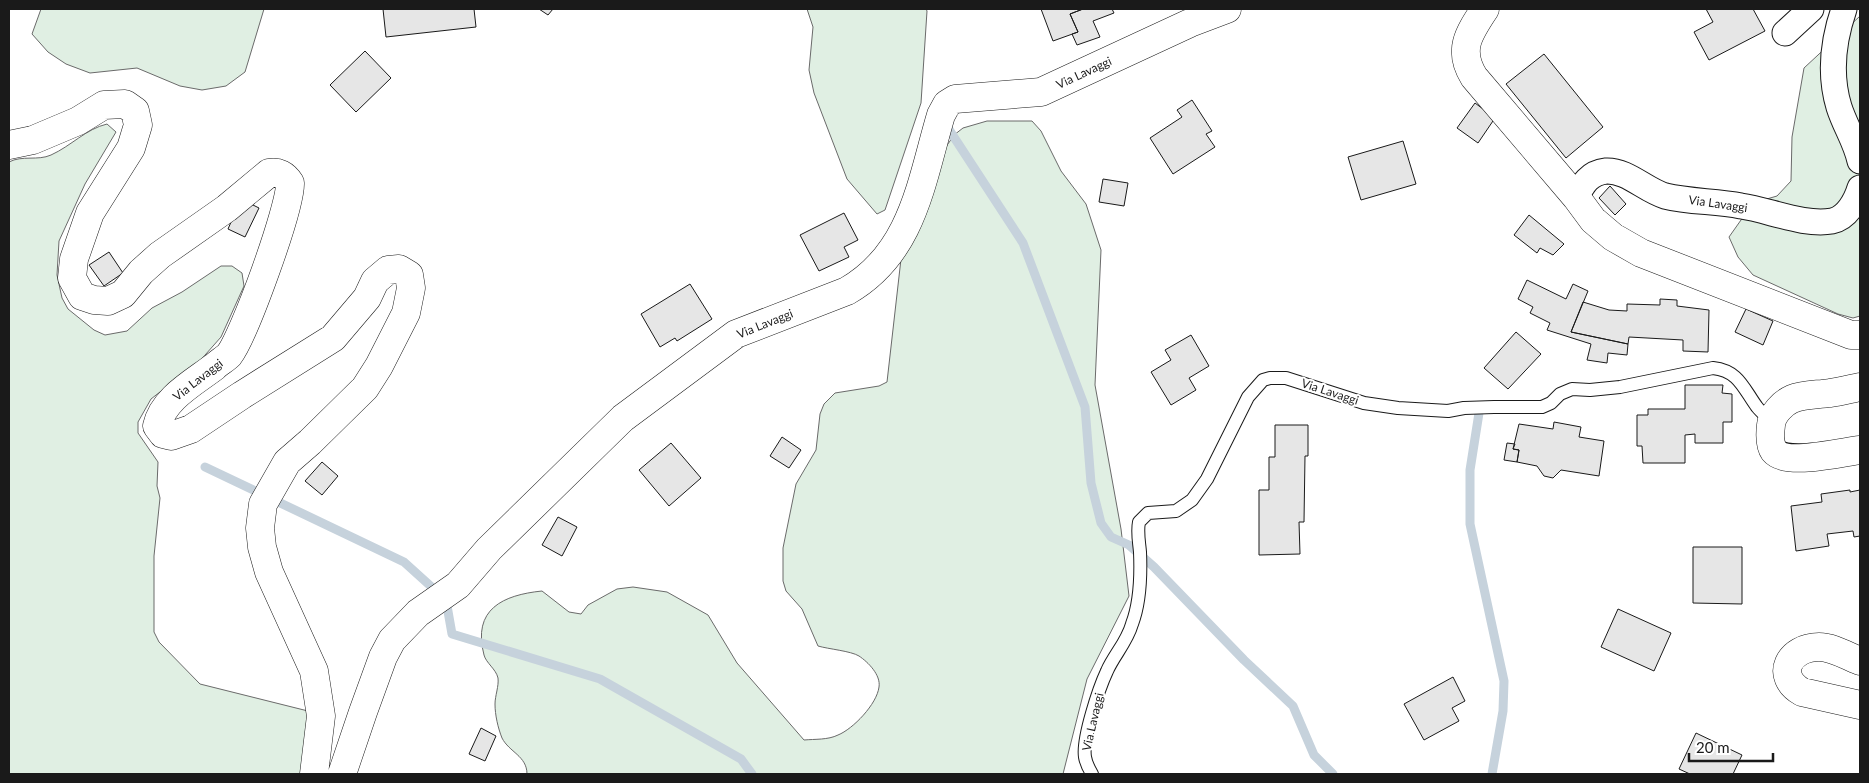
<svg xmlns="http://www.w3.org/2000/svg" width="1869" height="783" font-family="Lato,sans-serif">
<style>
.green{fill:#e0efe3;stroke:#6a6a6a}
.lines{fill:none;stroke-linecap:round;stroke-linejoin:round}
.stream{stroke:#c6d2dc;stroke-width:9}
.building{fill:#e6e6e6;stroke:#1a1a1a}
.lane-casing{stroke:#1a1a1a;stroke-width:14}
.street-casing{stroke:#1a1a1a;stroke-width:27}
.secondary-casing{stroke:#1a1a1a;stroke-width:29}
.lane{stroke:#fff;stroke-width:12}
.street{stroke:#fff;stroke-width:25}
.secondary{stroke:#fff;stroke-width:28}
.labels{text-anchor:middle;stroke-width:4;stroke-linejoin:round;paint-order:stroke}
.street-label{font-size:12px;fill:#1a1a1a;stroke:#fff}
</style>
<rect width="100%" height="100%" fill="#fff"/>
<path class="green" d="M41 9H264L245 72 226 86 202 90 180 86 137 68 90 73 66 64 48 52 32 34Z
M807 9H926L927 11 921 103 885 210 877 214 847 179 814 93 809 70 813 27Z
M1860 16V316L1853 318 1838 314 1753 275 1738 257 1729 237 1753 203 1777 196 1791 181 1792 137 1804 68Z
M987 121H1032L1041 131 1061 171 1086 204 1101 250 1095 385 1121 529 1129 596 1087 679 1063 774H527C527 756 509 752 502 738 498 728 495 715 495 704 495 696 499 686 498 678 496 669 486 663 484 655 472 609 503 595 542 591L569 612 581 614 588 605 617 589 633 587 667 592 708 615 737 663 804 740C815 739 828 740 838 735 853 729 877 704 879 687 881 675 868 662 859 656 851 651 828 649 818 646L802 609 786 591 783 581V548L796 484 816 450 820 414 824 404 835 393 879 386 887 382 901 259 943 151 950 141 954 135 963 128Z
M107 124 116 132 85 184 59 241 57 275 62 298 68 309 94 330 105 335 127 331 152 308 182 292 221 266H232L242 273 244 286 221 337 190 372 179 377 151 399 138 422V433L158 462 157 486 160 498 154 556V632L159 642 200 684 308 711 304 774H9V162C22 155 38 161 51 155 71 146 86 129 107 124Z"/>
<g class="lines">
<path class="stream" d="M948 128 1023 243 1085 407 1091 483 1101 523 1111 537 1129 545 1154 567 1244 660 1293 706 1314 755 1333 774
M1479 413 1470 470V524L1504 681 1503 711 1492 774
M205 467 404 562 446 600 452 634 600 679 741 759 752 774"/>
</g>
<path class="building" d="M383 9H474L476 27 386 37Z
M539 9H553L548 15Z
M1041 9H1083L1070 14 1078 32 1053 41Z
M1083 9H1112L1114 13 1093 21 1100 37 1077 45 1072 34 1078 32 1070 14Z
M1706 9H1753L1765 31 1709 60 1694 32 1713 22Z
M365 51 391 78 356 112 330 85Z
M1544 54 1603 127 1566 158 1506 84Z
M1192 100 1212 131 1206 134 1215 147 1173 174 1150 138 1182 117 1177 110Z
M1475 103 1495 118 1478 143 1457 128Z
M1403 141 1416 184 1361 200 1348 157Z
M1103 179 1128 183 1124 206 1099 202Z
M1610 186 1626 204 1615 215 1599 198Z
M241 199 259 208 245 237 228 229Z
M844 213 858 240 844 247 849 257 819 271 800 235Z
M1529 215 1564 244 1553 255 1540 248 1537 253 1514 235Z
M109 252 123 273 104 286 89 265Z
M1527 280 1566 299 1573 284 1588 291 1571 332 1628 344 1627 355 1608 353 1607 363 1587 360 1591 344 1547 330 1550 323 1530 313 1533 307 1518 299Z
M690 284 712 319 677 341 675 338 660 347 641 314Z
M1660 299 1677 300V306L1709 310 1708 352 1683 351V340L1629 337 1628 344 1571 332 1583 302 1609 310 1627 311V304L1660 305Z
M1746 309 1773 321 1763 345 1735 332Z
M1516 332 1541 354 1508 389 1484 368Z
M1191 335 1209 366 1189 378 1196 390 1171 405 1151 372 1171 360 1165 350Z
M1685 385H1723L1722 393 1732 394V422H1723V443H1695V434L1685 435V463H1643L1642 446H1637V415H1648V409H1685Z
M1554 422 1581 427 1579 437 1604 441 1599 476 1561 470 1553 478 1544 476 1537 466 1517 462 1519 450 1513 449 1519 424 1553 429Z
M1275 425H1308V456H1305L1304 522H1299L1300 554 1259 555V490H1269V457H1275Z
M782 437 801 450 789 468 770 456Z
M671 443 701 478 669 506 639 470Z
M1507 443 1515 444 1513 449 1519 450 1517 462 1504 460Z
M322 462 338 476 322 495 305 481Z
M1850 490V492L1860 490V536L1854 537 1853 531 1827 534 1829 546 1796 551 1791 506 1822 502 1821 494Z
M558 517 577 527 562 556 542 545Z
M1693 547H1742V604L1693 603Z
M1618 609 1671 633 1654 671 1601 647Z
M1453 677 1465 701 1452 708 1459 721 1424 740 1404 704Z
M481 728 496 736 485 761 469 754Z
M1696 733 1742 755 1733 774H1690L1679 769Z"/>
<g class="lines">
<defs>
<path id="lane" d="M1092 774C1089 769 1086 763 1085 757 1082 739 1099 688 1107 671 1114 655 1127 642 1132 624 1140 603 1141 575 1140 552 1139 541 1137 532 1139 522L1148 513 1176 511 1192 500 1207 479 1248 397 1263 380 1270 378H1286L1364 403 1398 408 1448 411 1464 408 1494 407H1542L1551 403 1560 394 1572 389 1590 390 1620 387 1713 368C1739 371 1743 388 1757 407 1761 412 1766 416 1771 421"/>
<path id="street" d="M1844 9C1833 41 1829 74 1839 107 1845 126 1856 142 1860 161
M1785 33 1811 9
M1576 197C1583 184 1589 173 1606 171 1627 170 1645 190 1665 196 1690 202 1716 201 1741 206 1769 210 1804 226 1832 221 1847 218 1856 201 1860 188"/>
<path id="secondary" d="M1485 9C1469 33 1457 50 1474 77L1576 197 1593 220 1613 237 1641 253 1851 335H1860
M9 145 33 140 78 121 104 105 125 104 135 111 138 125 131 148 90 213 74 259 72 278 82 296 94 300 108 301 123 294 141 272 160 255 227 208 269 173C278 171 285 175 290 183 291 207 244 336 229 355 225 359 218 363 214 367 193 383 163 399 157 426L163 434 171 436 191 429 242 395 333 338 367 298 375 281 388 270 399 269 409 275 411 288 406 313 379 366 365 388 310 442 287 462 263 504 260 528 262 547 269 572 314 671 321 716 314 774
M1860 387C1850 389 1840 392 1830 393 1817 395 1804 394 1792 399 1783 403 1772 414 1771 425 1770 433 1769 444 1774 451 1786 466 1842 452 1860 450
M1860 661C1847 656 1833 647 1819 647 1789 647 1774 676 1802 692L1860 705
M342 774 363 712 383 657 392 640 418 613 458 585 489 549 623 418 736 334 847 291C913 253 921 182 941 115L947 104 955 99 1041 92 1190 23 1227 9"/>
</defs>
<use href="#lane" class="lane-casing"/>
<use href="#street" class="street-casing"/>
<use href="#secondary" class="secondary-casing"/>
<use href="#lane" class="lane"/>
<use href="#street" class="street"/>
<use href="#secondary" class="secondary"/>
</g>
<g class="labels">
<g class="street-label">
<text transform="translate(1084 73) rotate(-25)" y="4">Via Lavaggi</text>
<text transform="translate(1718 204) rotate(8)" y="4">Via Lavaggi</text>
<text transform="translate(765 324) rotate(-22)" y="4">Via Lavaggi</text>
<text transform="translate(198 380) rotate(-38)" y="4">Via Lavaggi</text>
<text transform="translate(1330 392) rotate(18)" y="4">Via Lavaggi</text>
<text transform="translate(1093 722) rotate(-77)" y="4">Via Lavaggi</text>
</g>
</g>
<rect width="1869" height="783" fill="none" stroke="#1a1a1a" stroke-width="20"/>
<path d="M1689 753v8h84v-8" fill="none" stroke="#1a1a1a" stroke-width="2.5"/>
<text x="1696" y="753" font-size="15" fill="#1a1a1a" stroke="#ffffff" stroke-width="4" paint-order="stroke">20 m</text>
</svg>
